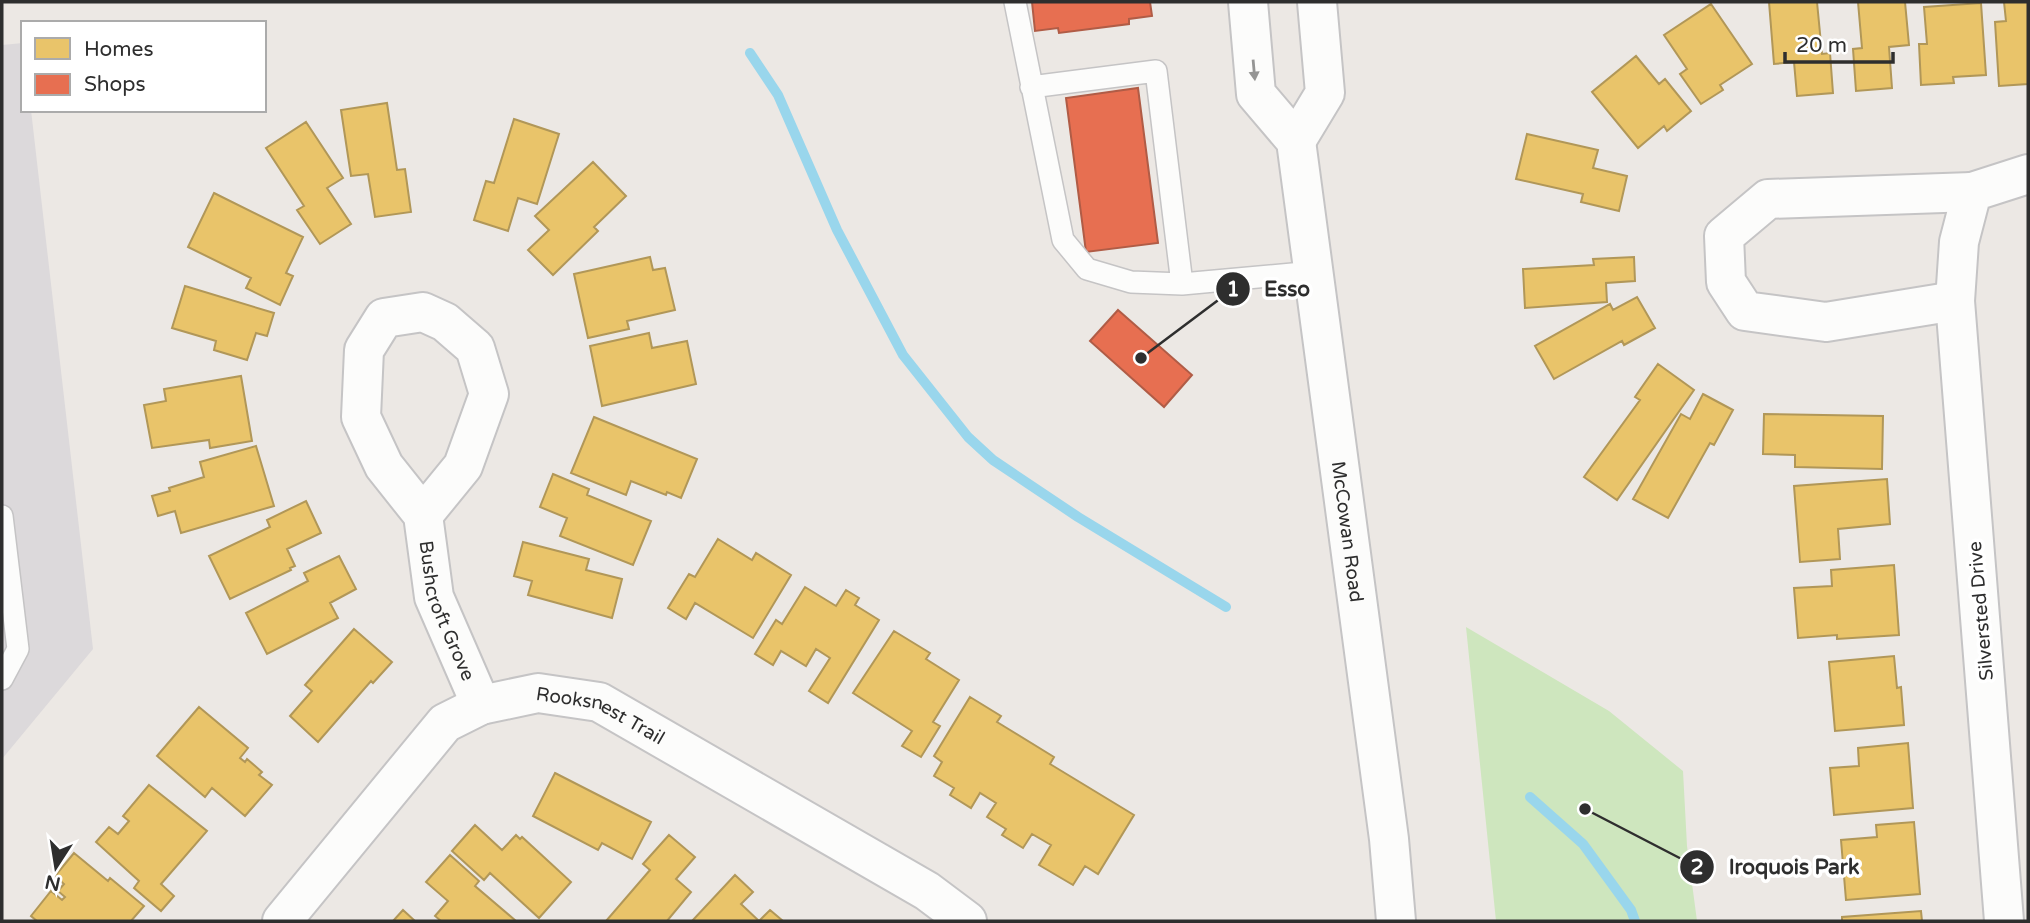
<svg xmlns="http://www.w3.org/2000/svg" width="2030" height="923" font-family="'Varela Round',sans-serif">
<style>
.industrial{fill:#dcd9db}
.green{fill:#cee6be}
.homes{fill:#e9c46a;stroke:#b19758;stroke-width:2}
.shops{fill:#e76f51;stroke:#b05c46;stroke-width:2}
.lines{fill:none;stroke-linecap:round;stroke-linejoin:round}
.stream{stroke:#99d6ec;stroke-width:10}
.service-casing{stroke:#c5c4c5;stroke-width:24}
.minor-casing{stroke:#c5c4c5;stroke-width:42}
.secondary-casing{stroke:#c5c4c5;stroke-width:42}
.service{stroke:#fcfcfb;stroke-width:21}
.minor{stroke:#fcfcfb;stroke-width:38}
.secondary{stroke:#fcfcfb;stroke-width:38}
.oneway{fill:#959594}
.labels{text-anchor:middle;stroke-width:7;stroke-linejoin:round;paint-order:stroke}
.street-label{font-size:19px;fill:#2e2e2e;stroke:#fff}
.leader{fill:none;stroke:#2e2e2e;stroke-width:2.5}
.callout-dot{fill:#2e2e2e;stroke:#fff;stroke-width:2.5}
.mark-label{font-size:21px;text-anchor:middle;font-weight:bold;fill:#fff}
.callout-label{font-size:21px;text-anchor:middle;font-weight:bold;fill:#2e2e2e;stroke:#fff;stroke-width:7;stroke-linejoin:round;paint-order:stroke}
</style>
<rect width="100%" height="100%" fill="#ece8e4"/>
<path class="industrial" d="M23 43V110H31L93 649 2 759V45Z"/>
<path class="green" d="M1466 627 1609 711 1683 771 1687 846 1697 921H1496Z"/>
<path class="homes" d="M1769 2H1817L1822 54 1830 53 1833 93 1797 96 1794 62 1774 64Z
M1858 2H1905L1909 45 1889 47 1892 88 1856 91 1853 49 1862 48Z
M2004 2H2028V84L1999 86 1995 22 2006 21Z
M1981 3 1986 75 1953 77 1954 83 1921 85 1919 44H1927L1924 7Z
M1711 4 1752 64 1720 85 1723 90 1701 104 1680 74 1687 69 1664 35Z
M1636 56 1659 84 1665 79 1691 111 1667 131 1664 126 1638 148 1592 92Z
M387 103 397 170 405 169 411 212 375 217 368 174 351 176 341 110Z
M514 119 559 134 537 204 518 198 508 231 474 220 486 181 494 183Z
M306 122 343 178 327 188 351 224 320 244 297 210 304 206 266 148Z
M1527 134 1598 150 1593 168 1627 176 1619 211 1581 202 1583 194 1516 179Z
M593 162 626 196 594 227 598 231 553 275 528 250 549 230 535 216Z
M214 193 303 237 286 273 293 276 280 305 246 288 251 278 188 247Z
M650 257 653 270 665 268 675 310 627 321 629 329 588 338 574 274Z
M1634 257 1635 281 1606 283 1607 302 1525 308 1523 269 1594 265 1593 259Z
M185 286 274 313 267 336 256 333 247 360 214 350 216 341 172 328Z
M1637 297 1655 328 1624 345 1622 341 1554 379 1535 346 1610 304 1613 310Z
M649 333 652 348 687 341 696 384 602 406 590 346Z
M1658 364 1694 390 1617 500 1584 477 1640 400 1635 397Z
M241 376 252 441 210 448 209 440 152 448 144 405 166 401 164 389Z
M1703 394 1733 410 1714 445 1710 443 1668 518 1633 499 1681 414 1690 419Z
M1764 414 1883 416 1882 469 1795 467V455L1763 454Z
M594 417 697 459 681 498 667 492 666 495 631 481 626 495 571 473Z
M256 446 274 506 181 533 175 511 158 516 152 496 170 491 169 488 204 477 200 462Z
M553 474 589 489 587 495 651 521 633 565 560 536 567 518 540 507Z
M1887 479 1890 524 1838 529 1840 559 1800 562 1794 486Z
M306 501 321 533 287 549 295 566 290 568 291 570 230 599 209 556 270 527 267 520Z
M718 539 752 560 756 553 791 575 753 638 695 603 686 619 668 608 689 574 695 577Z
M523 542 589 559 586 570 622 579 612 618 528 595 532 581 514 576Z
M339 556 356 589 330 603 338 618 267 654 246 613 308 581 304 573Z
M1894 565 1899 635 1837 639V635L1798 638 1794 588 1832 586 1831 570Z
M805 587 836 606 846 590 859 598 855 605 879 620 828 703 809 691 830 658 816 649 806 666 781 651 773 665 755 654 776 620 782 624Z
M354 629 392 662 373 683 371 681 318 742 290 716 312 691 305 685Z
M894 631 930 653 926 659 959 680 933 722 940 726 921 757 902 746 912 731 853 693Z
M1894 656 1897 688 1901 687 1904 725 1835 731 1829 662Z
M970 697 1001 716 997 722 1054 757 1050 764 1134 815 1098 874 1085 866 1073 885 1039 865 1051 845 1032 834 1023 848 1002 835 1006 829 987 817 996 803 980 793 971 808 950 795 954 788 934 776 942 762 934 756Z
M199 707 248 748 240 758 245 762 247 759 254 765 262 772 259 775 272 785 245 816 212 788 205 797 157 756Z
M1908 743 1913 808 1834 815 1830 768 1859 766 1858 748Z
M555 773 651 822 632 859 602 843 598 850 533 816Z
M149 785 207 831 161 884 174 896 161 911 134 888 139 881 96 842 109 827 118 834 129 821 123 816Z
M1914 822 1920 894 1846 900 1841 840 1877 837 1876 825Z
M475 825 502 850 516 835 520 839 522 837 571 882 539 918 490 873 484 880 452 851Z
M669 835 695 857 676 879 691 892 667 921H606L650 870 643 864Z
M74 853 108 881 110 878 144 906 131 921H37L31 916 51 891 62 900 65 897 58 891 64 884 55 876Z
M450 855 479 881 475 886 516 921H441L435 916 448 901 426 882Z
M735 875 753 892 741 904 759 921H692Z
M403 910 415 921H393Z
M770 910 783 921H759Z
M1921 911 1922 921H1842V917Z"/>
<path class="shops" d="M1032 2H1150L1152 16 1129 19V24L1059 33 1058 28 1035 31Z
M1138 88 1158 243 1086 252 1066 98Z
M1118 310 1192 375 1164 407 1090 341Z"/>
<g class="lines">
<path class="stream" d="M750 53 778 95 837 230 903 355 968 437 993 460 1078 517 1226 607
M1530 797 1583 844 1631 910 1635 921"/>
<defs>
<path id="service" d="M1015 2 1063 240 1087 269 1131 282 1182 284 1314 272
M1031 87 1156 71 1182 284
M2 516 18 649 2 679"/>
<g id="minor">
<path d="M1955 301 1826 322 1745 311 1726 282 1724 236 1768 199 1972 192"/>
<path id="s1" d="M423 515 463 466 489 394 475 348 445 322 423 312 384 318 364 350 361 417 384 466 423 515 434 597 481 705"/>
<path id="s2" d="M282 921 445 723 481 705 538 693 599 702 927 891 967 921"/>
<path d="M2004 921 1955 301 1959 242 1972 192 2028 174"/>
</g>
<g id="secondary">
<path id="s3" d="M1248 2 1256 94 1296 141 1389 839 1396 921"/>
<path d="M1296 141 1325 93 1317 2"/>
</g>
</defs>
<use href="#service" class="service-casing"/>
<use href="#minor" class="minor-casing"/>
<use href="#secondary" class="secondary-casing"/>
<use href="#service" class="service"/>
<use href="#minor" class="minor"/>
<use href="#secondary" class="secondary"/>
</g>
<defs><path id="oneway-solid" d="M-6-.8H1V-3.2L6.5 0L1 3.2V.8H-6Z" transform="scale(1.75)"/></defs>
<use class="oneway" href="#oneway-solid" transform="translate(1254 70) rotate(85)"/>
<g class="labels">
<g class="street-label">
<text dy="7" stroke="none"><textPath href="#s3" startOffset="548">McCowan Road</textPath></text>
<text dy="7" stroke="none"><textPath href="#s1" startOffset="612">Bushcroft Grove</textPath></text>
<text transform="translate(1980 611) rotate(-95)" y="7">Silversted Drive</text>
<text dy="7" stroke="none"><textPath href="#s2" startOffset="422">Rooksnest Trail</textPath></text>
</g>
</g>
<path class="leader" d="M1141 358L1233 289M1585 809L1697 867"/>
<g class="callout-dot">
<circle cx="1141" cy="358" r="7"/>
<circle cx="1585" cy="809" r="7"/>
<circle cx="1233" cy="289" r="18"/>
<circle cx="1697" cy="867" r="18"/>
</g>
<g class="mark-label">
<text x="1233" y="296">1</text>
<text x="1697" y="874">2</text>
</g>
<g class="callout-label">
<text x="1287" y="296">Esso</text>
<text x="1794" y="874">Iroquois Park</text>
</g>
<rect width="2030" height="923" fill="none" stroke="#2e2e2e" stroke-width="7"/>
<rect x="21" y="21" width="245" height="91" fill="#ffffff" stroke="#ababab" stroke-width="2"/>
<rect x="35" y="38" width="35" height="21" fill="#e9c46a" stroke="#ababab" stroke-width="2"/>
<text x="84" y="56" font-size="21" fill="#2e2e2e">Homes</text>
<rect x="35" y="74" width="35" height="21" fill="#e76f51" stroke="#ababab" stroke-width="2"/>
<text x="84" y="91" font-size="21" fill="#2e2e2e">Shops</text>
<g transform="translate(56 867) rotate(192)" stroke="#ffffff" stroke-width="5" paint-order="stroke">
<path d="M0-5L12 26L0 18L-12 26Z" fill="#2e2e2e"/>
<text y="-10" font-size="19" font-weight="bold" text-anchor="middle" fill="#2e2e2e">N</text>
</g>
<path d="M1785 52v10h108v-10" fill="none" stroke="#2e2e2e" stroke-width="3.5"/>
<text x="1796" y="52" font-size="21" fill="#2e2e2e" stroke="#ffffff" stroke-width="5" paint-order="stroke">20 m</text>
</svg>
